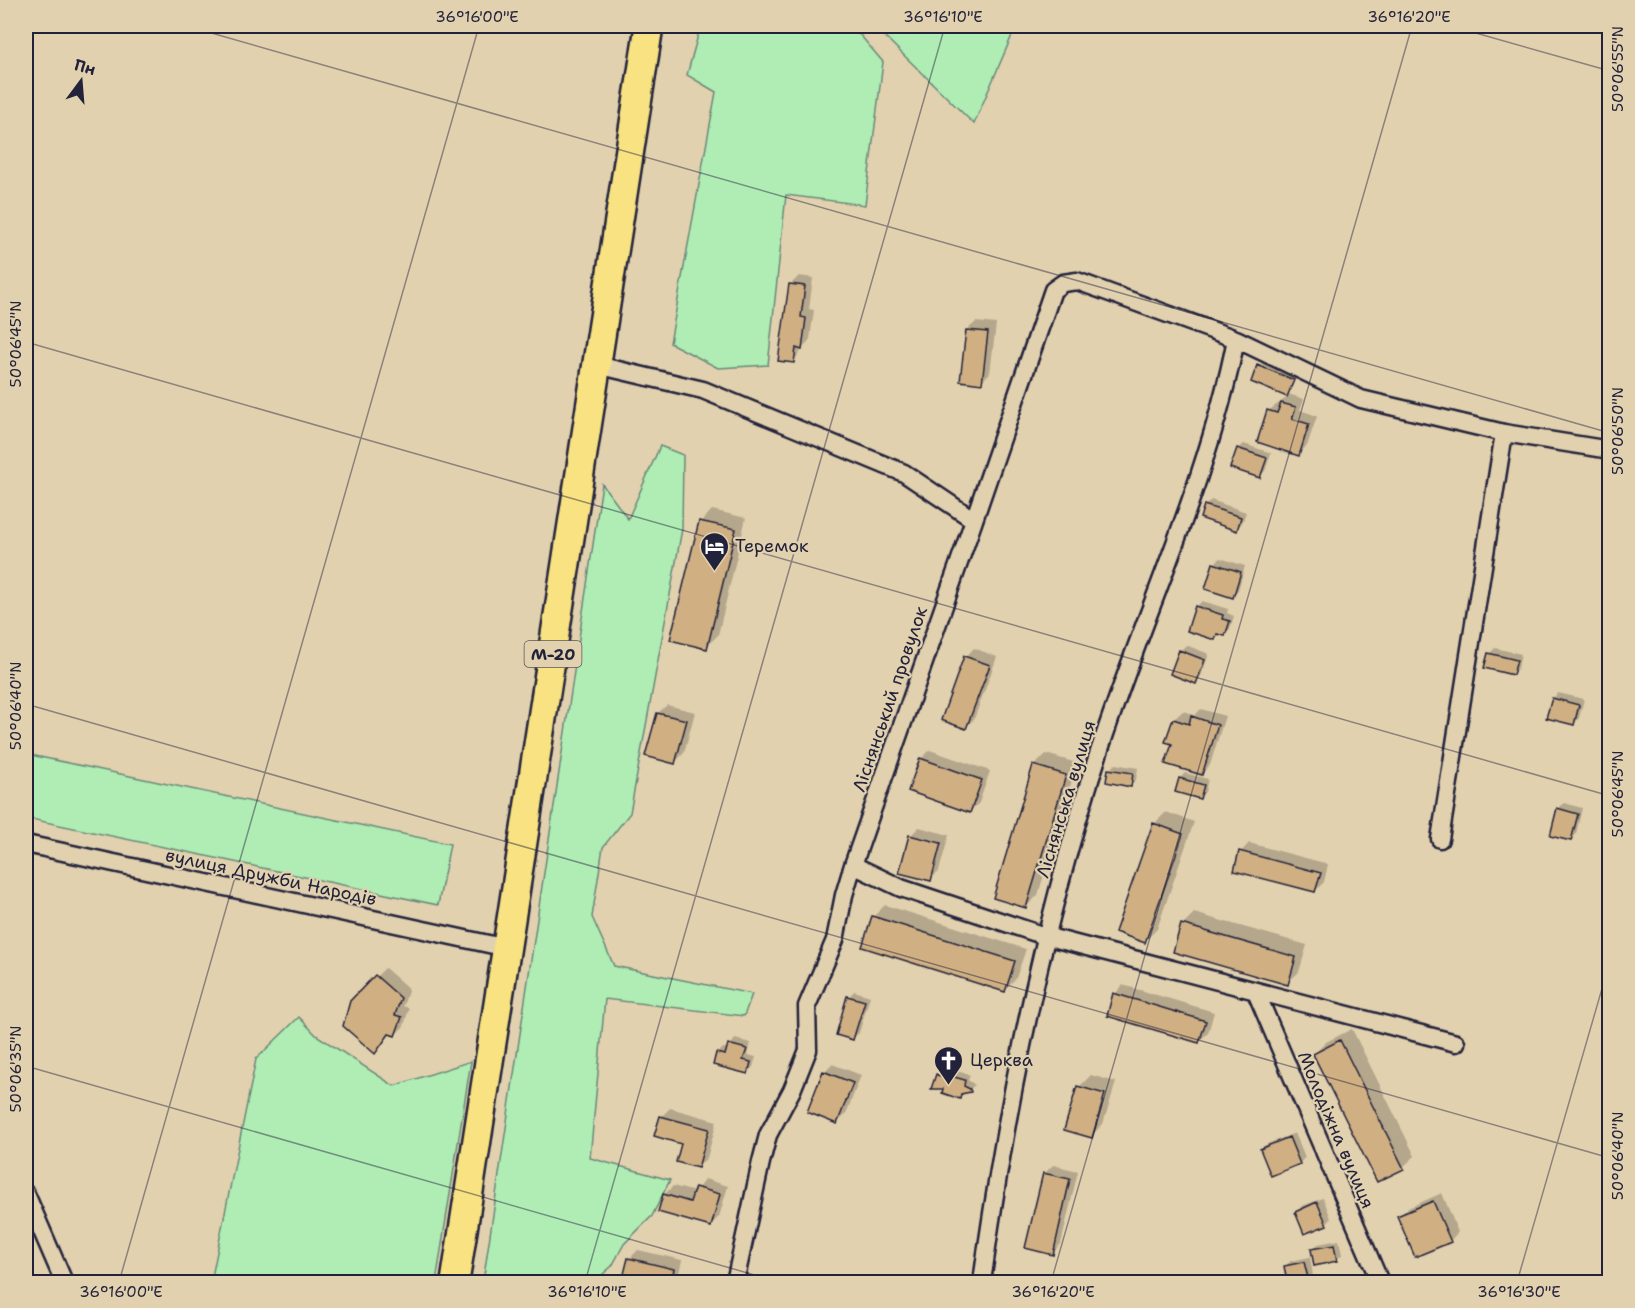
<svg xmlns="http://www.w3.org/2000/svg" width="1635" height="1308" font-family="'Shantell Sans',sans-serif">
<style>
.green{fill:#afedb4;stroke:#688878;stroke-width:1.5}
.shadow{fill:#0003}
.building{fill:#d0b083;stroke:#22223b;stroke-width:1.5}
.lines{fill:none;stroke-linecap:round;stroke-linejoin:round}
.minor-casing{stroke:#22223b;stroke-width:21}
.trunk-casing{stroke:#22223b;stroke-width:32}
.minor{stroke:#e2d1af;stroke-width:16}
.trunk{stroke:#f8e281;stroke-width:27}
.ticks{fill:none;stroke:#22223b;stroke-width:1.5;stroke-opacity:0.45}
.labels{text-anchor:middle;stroke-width:4.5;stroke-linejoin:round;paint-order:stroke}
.shield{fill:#e2d1af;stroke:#5c565e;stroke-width:1.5}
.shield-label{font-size:16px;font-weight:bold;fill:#22223b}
.poi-label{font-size:18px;fill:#22223b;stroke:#e2d1af;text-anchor:start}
.street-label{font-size:18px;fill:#22223b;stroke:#e2d1af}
.neatline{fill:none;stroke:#22223b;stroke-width:2}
.ticks-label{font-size:15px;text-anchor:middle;fill:#22223b}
</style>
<rect width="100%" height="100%" fill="#e2d1af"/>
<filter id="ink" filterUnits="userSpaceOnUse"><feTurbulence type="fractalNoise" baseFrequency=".0167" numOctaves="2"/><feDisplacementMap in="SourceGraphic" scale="12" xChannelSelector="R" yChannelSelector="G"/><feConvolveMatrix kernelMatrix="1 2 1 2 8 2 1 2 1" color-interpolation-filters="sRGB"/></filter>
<g filter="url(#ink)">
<path class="green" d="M729 26H846L861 36 883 62 865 205 786 195 768 365 718 368 670 343 716 92 687 75 700 28Z
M874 26H1016L974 124Z
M660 446 683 455 682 529 630 813 603 847 592 917 614 966 752 994 744 1016 605 999 590 1158 670 1180 652 1216 624 1244 612 1266 594 1282H483L602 484 628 519Z
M26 754 450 844 438 905 26 818Z
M299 1017 316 1035 394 1086 471 1061 436 1282H211L256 1059Z"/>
<path class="shadow" d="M799 276 813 278 809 309 814 310 810 339 793 362 790 285Z
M976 322 996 324 990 373 981 382 967 330Z
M1264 360 1298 374 1288 394 1304 399 1300 410 1317 416 1307 446 1298 454 1268 411 1289 396 1253 381Z
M1244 444 1271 453 1265 471 1260 476 1238 449Z
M1211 500 1246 512 1242 523 1236 529 1205 506Z
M712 510 746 518 718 635 706 647 701 522Z
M1220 558 1245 566 1238 590 1232 596 1214 564Z
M1202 601 1228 609 1227 613 1234 616 1230 629 1224 634 1220 633 1215 639 1189 630 1197 606Z
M1186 645 1209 654 1201 676 1195 682 1180 651Z
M974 648 997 657 974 719 966 727V657Z
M1495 648 1521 654 1518 668 1512 673 1489 654Z
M1558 693 1584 699 1579 718 1574 724 1553 698Z
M667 705 695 712 684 753 675 762 658 713Z
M1201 709 1225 716 1210 765 1202 773 1174 743V719L1183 711 1195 715Z
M930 750 990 771 979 803 970 811 910 790 922 758Z
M1046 754 1077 763 1038 895 1026 907 1034 766Z
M1115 764 1138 768 1136 780 1130 785 1109 770Z
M1185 773 1208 779 1205 792 1199 798 1180 778Z
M1564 803 1582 808 1576 834 1570 839 1558 809Z
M1166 812 1194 822 1157 929 1145 941 1154 824Z
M919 827 949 835 939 871 930 880 910 836Z
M1249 843 1328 864 1324 882 1315 891 1241 852Z
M885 905 1026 949 1016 978 1005 990 873 917Z
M1194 913 1307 945 1299 972 1287 983 1182 925Z
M385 968 409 989 403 1006 409 1008 404 1026 395 1035 391 1033 375 1052 351 1002Z
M1123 985 1214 1012 1208 1033 1199 1041 1115 994Z
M854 991 870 996 859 1033 853 1038 849 997Z
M1352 1029 1415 1156 1403 1167 1314 1054 1326 1042Z
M735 1039 751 1043 748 1055 756 1057 753 1067 747 1073 718 1053 723 1048 728 1049Z
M832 1064 861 1075 846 1114 837 1123 824 1072Z
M942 1069 950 1074 954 1070 970 1075 968 1080 975 1085 960 1097 945 1088H933L937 1075Z
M1091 1075 1116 1082 1103 1124 1091 1136 1079 1087Z
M670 1108 717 1121 707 1158 698 1166 683 1142 661 1117Z
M1295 1133 1305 1157 1300 1163 1272 1174 1262 1150 1267 1144Z
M1053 1165 1078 1171 1061 1244 1052 1253 1044 1174Z
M705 1179 728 1186 719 1217 710 1225 664 1195 673 1186 695 1192Z
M1442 1193 1458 1232 1450 1241 1399 1216 1408 1208Z
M1323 1198 1331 1218 1326 1224 1297 1212 1302 1206Z
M1339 1240 1342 1255 1336 1260 1313 1250 1318 1244Z
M638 1250 682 1260 677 1282H623L629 1259Z
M1310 1257 1313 1276 1308 1281 1288 1282 1285 1266 1291 1261Z
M703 1277 712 1279 711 1282H698Z"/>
<path class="building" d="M789 284 805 286 801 317 806 318 802 350 796 348 794 363 778 361Z
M966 330 988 332 982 384 960 381Z
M1257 365 1294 380 1287 397 1251 382Z
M1281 403 1296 407 1292 419 1309 424 1299 456 1257 442 1267 410 1277 413Z
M1237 448 1267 458 1260 478 1230 468Z
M1204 505 1241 517 1237 531 1200 518Z
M699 521 736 529 707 649 670 640Z
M1213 563 1241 572 1233 598 1205 589Z
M1195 606 1223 615 1222 619 1230 621 1225 636 1217 634 1215 640 1187 631Z
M1179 650 1205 660 1196 684 1170 674Z
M1488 653 1517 660 1513 675 1484 668Z
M964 656 990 665 966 729 941 720Z
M1552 698 1579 705 1574 725 1546 718Z
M657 713 687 720 675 764 645 756Z
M1191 716 1218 725 1202 775 1165 764 1172 744 1165 742 1173 719 1189 724Z
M920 758 982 780 970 813 908 791Z
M1033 765 1066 775 1026 908 993 898Z
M1108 769 1133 773 1131 787 1106 782Z
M1179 778 1204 785 1200 799 1175 792Z
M1557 808 1578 814 1571 841 1550 836Z
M1153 823 1183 834 1145 943 1115 932Z
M909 835 941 843 931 881 899 873Z
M1239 851 1321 873 1315 892 1234 871Z
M872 916 1015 961 1005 992 862 947Z
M1181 924 1296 957 1288 985 1173 952Z
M375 975 401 998 395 1015 402 1017 395 1036 389 1034 375 1054 343 1026 350 1001Z
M1113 993 1206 1021 1199 1043 1107 1016Z
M847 996 865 1001 853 1040 836 1035Z
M1340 1040 1404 1169 1377 1182 1313 1054Z
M728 1044 747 1049 743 1060 751 1062 748 1074 713 1065 716 1053 725 1055Z
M823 1071 853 1083 837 1124 807 1112Z
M936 1074 946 1080 947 1075 965 1080 964 1086 970 1089 971 1092 961 1094 960 1099 942 1093 943 1089H931Z
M1077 1086 1105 1094 1092 1138 1064 1130Z
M660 1116 709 1129 698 1168 676 1162 681 1144 654 1136Z
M1289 1137 1300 1164 1271 1176 1260 1149Z
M1043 1173 1070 1179 1053 1255 1025 1248Z
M695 1187 720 1194 711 1227 658 1212 663 1194 690 1202Z
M1433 1201 1451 1242 1415 1257 1397 1216Z
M1317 1202 1327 1225 1304 1234 1295 1212Z
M1334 1245 1337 1261 1314 1266 1311 1249Z
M628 1258 674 1269 671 1282H622Z
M1304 1262 1309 1282H1287L1284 1266Z"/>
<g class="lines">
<defs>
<path id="minor" d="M597 365 703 390 904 473 974 520 853 865 844 895 835 940 807 1006 808 1050 792 1090 768 1135 761 1162 735 1282
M974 520 1053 290 1063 283 1077 281 1236 339 1361 399 1504 433 1610 450
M1440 839 1504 433
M26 844 507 948
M853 865 901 888 1045 936 1456 1043
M1256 992 1380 1282
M26 1194 64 1282
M982 1282C1007 1100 1044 915 1103 740 1147 607 1209 477 1236 339"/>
<path id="trunk" d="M455 1282 649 26"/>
</defs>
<use href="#minor" class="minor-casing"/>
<use href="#trunk" class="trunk-casing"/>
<use href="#minor" class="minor"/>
<use href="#trunk" class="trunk"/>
</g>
</g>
<path class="ticks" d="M187 26 1610 433M1451 26 1610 71M26 342 1610 796M26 704 1610 1158M26 1066 779 1282M119 1282 479 26M585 1282 945 26M1051 1282 1412 26M1517 1282 1610 961"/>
<defs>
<symbol id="hotel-pin" viewBox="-11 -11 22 30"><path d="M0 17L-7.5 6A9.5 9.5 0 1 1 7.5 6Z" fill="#22223b" stroke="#e2d1af"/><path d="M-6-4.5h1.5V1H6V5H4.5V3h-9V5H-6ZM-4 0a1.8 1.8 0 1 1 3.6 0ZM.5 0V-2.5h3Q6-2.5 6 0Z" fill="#fff"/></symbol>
<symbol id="church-pin" viewBox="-11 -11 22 30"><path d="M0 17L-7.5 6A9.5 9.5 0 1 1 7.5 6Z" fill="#22223b" stroke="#e2d1af"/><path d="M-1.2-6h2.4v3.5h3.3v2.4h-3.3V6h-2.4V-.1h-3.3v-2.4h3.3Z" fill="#fff"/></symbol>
</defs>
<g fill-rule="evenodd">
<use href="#hotel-pin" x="698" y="530" width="33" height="45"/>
<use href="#church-pin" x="932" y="1044" width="33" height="45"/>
</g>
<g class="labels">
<rect class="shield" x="524.5" y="641" width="57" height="26" rx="4.5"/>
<g class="shield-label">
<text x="553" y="660">М-20</text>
</g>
<g class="poi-label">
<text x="735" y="552">Теремок</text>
<text x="970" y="1066">Церква</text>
</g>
<g class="street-label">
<text transform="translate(890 699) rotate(-71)" y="6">Ліснянський провулок</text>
<text transform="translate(1066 799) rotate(-73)" y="6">Ліснянська вулиця</text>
<text transform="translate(271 877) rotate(12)" y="6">вулиця Дружби Народів</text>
<text transform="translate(1336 1130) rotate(67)" y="6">Молодіжна вулиця</text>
</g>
</g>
<rect width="1635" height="1308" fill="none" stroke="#e2d1af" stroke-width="66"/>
<g transform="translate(81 81) rotate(16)" stroke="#e2d1af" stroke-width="4.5" paint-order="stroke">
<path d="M0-4.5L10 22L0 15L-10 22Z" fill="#22223b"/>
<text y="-9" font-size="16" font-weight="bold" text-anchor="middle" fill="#22223b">Пн</text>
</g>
<rect x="33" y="33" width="1569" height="1242" class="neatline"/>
<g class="ticks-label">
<text x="477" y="22">36°16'00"E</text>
<text x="943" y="22">36°16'10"E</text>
<text x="1409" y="22">36°16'20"E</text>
<text transform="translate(1618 69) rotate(-90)" y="5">50°06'55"N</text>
<text transform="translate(16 344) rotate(-90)" y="5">50°06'45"N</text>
<text transform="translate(1618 431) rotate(-90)" y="5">50°06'50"N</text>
<text transform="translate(16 706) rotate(-90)" y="5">50°06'40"N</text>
<text transform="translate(1618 794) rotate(-90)" y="5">50°06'45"N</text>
<text transform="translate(16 1069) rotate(-90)" y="5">50°06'35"N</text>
<text transform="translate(1618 1156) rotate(-90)" y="5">50°06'40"N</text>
<text x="121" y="1297">36°16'00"E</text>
<text x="587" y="1297">36°16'10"E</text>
<text x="1053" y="1297">36°16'20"E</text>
<text x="1519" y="1297">36°16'30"E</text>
</g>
</svg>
